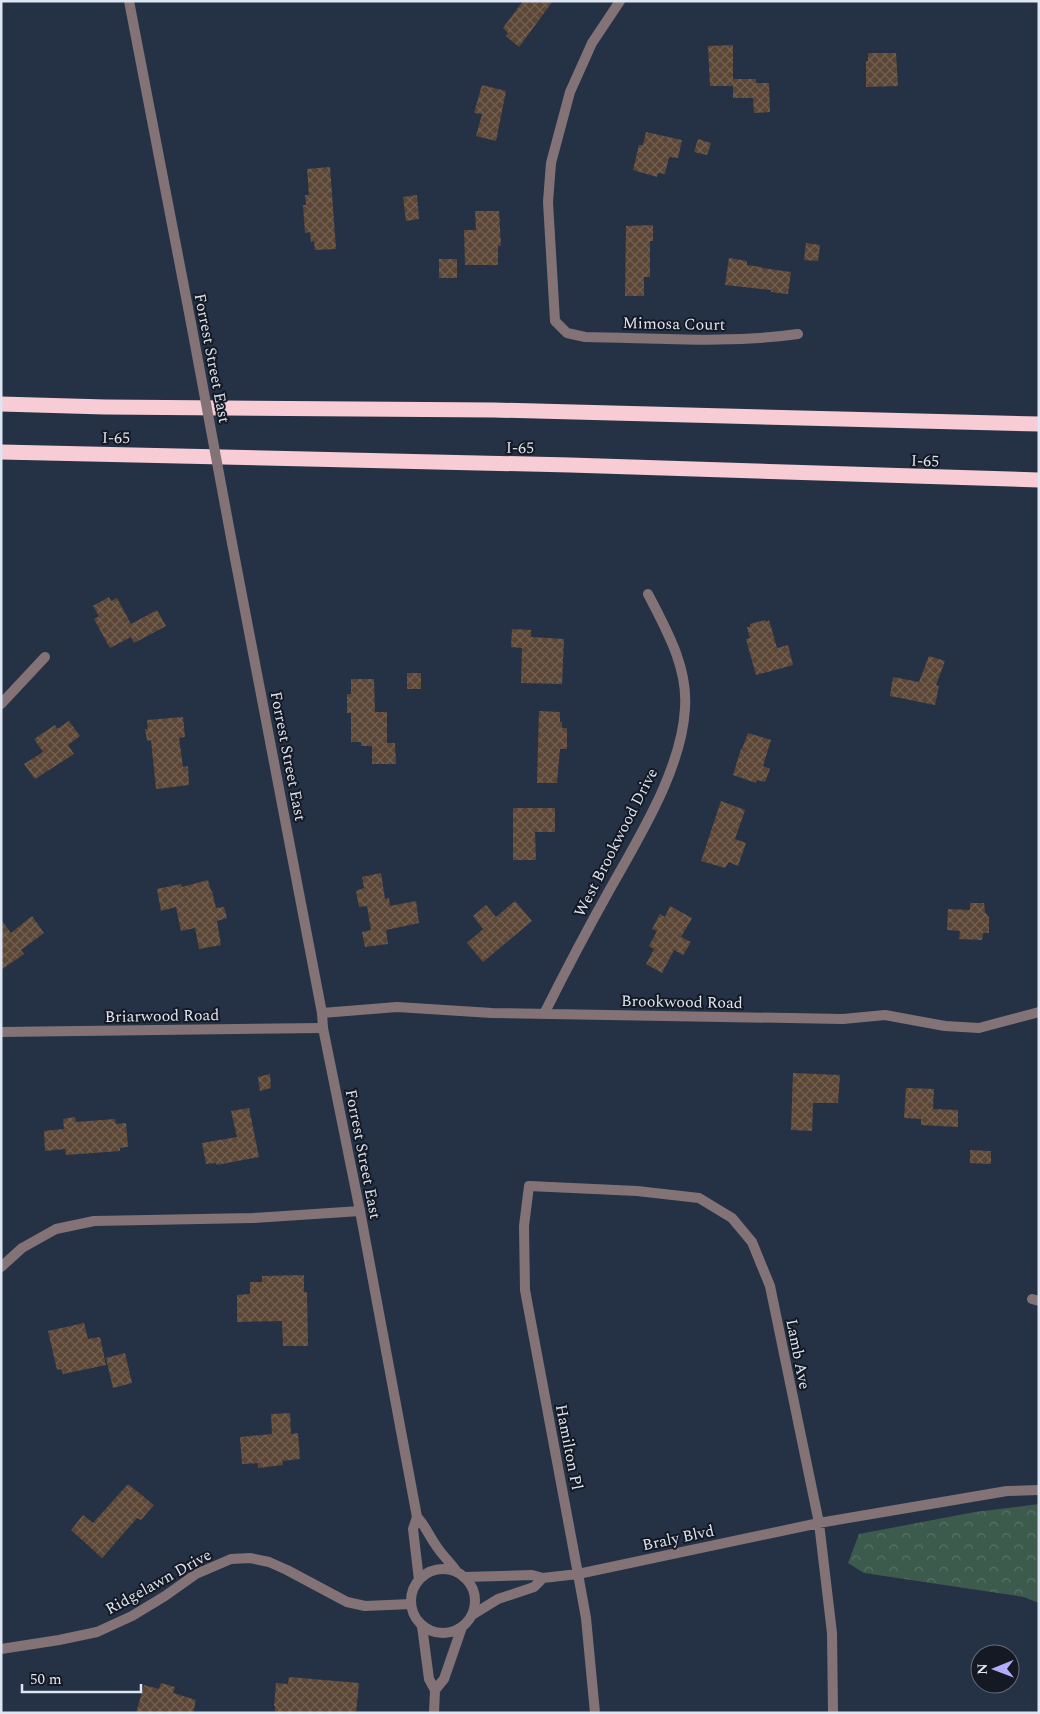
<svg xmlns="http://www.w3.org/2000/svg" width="1040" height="1714" font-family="Spectral,serif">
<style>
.forest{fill:url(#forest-crowns)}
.building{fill:url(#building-cross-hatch)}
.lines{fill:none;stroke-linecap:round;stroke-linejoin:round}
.minor{stroke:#847376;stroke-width:10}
.tertiary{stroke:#847376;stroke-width:10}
.motorway{stroke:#f7ccd4;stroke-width:15}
.tertiary-bridge{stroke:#847376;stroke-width:10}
.labels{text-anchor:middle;stroke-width:4;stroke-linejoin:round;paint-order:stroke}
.street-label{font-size:16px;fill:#dee6f4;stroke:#141923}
</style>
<defs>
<pattern id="forest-crowns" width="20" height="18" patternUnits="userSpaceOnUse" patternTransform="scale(1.25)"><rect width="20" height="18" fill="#3c5b4c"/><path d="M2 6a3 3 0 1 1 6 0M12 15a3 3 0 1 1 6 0" fill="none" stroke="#587366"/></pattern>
<pattern id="building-cross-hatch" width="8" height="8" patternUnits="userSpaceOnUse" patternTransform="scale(1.25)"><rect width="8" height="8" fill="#5c4635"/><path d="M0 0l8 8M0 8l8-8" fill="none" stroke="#736153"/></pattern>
</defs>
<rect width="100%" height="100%" fill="#253246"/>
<path class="forest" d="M1039 1504V1603L1024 1597 864 1573 848 1563 859 1534 975 1512Z"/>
<path class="building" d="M523 1H553L519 47 506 36 508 33 503 28Z
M733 45V79H756V83H769L770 112 754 113 753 98H733V86H710L708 46Z
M868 53H896L898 86 866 87V61H868Z
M482 85 506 91 496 141 476 136 482 114 474 113Z
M646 132 682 140 678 158 669 157 665 174 658 173 657 177 633 170 639 145H643Z
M698 139 711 143 707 155 694 152Z
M330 167 336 249 315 250 314 241 311 242 310 232 305 233 303 205H306L305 195H309L307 169Z
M417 195 419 219 406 221 403 197Z
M475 211H499L501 246H498V265H465L464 230H476Z
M653 225V241H650V277H644V296H625L626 226Z
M806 243 820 245 818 261 804 260Z
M729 258 747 261V265L761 267 762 268 791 272 788 294 771 292V290L725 285Z
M439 259H457V278H439Z
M109 597 111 601 117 598 131 624 157 610 166 626 134 643 131 637 110 648 94 619 99 616 93 606Z
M765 620 766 622 769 620 777 648 788 645 793 665 756 675 746 639 750 638 747 627H750V624Z
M512 629 531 630V637L564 639 562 684 521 683 522 648 511 647Z
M929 656 945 661 936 685 939 686 935 705 890 696 893 677 919 682Z
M407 673H421V689H407Z
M351 679H374L375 712H387V743H395L396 764H372V746H361V742H351V713H347V694H351Z
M539 711 560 712V722H562V728H567V749H560L557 783H537Z
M183 717 185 737 179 738 183 767 188 766 189 785 156 789 151 740 147 741 145 729H148L147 720Z
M69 721 80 736 68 745 74 754 35 779 24 764 43 752 34 739 55 725 57 729Z
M748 733 771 740 763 766 770 769 765 782 757 780 756 783 733 775 741 749H742Z
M721 801 745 810 735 839 746 843 738 866 729 862 725 868 701 861Z
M513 808H555V832H535L536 860H513Z
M381 873 385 899 389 898 390 906 416 901 419 923 386 930 388 944 365 947 362 932 371 930 367 906 359 907 356 891 364 888 362 877Z
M208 880 211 891H212L216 908 224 907 227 918 217 921 221 945 199 949 195 928 181 931 176 907 161 911 157 889 181 884 182 887Z
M515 901 532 921 483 962 467 943 483 929 473 916 486 905 496 917Z
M970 903H984L985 912 989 917V933H983L982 940 959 939 960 931 947 930 948 909 970 910Z
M670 906 692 918 681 937 691 942 683 955 674 950 662 973 646 964 654 949 649 946 657 931 652 929 660 914 665 917Z
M32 916 44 933 21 950 24 954 1 970V920L11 933Z
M793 1073 840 1075 838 1103H813L812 1131 791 1130Z
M270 1074 271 1088 260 1091 258 1077Z
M906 1088 934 1089 933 1109 958 1110V1127L921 1125V1119L904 1118Z
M249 1108 259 1157 217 1165 216 1163 206 1164 202 1143 237 1137 231 1111Z
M75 1117 76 1122 115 1119 116 1124 126 1123 128 1147 120 1148V1151L66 1155 65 1149 45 1151 44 1131 64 1129 63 1119Z
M970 1150 991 1151V1164L970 1163Z
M304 1275V1292H307L308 1346H283L282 1321 237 1322V1295L250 1294V1282H262V1276Z
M84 1323 88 1339 100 1337 106 1365 63 1374 61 1369 57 1370 48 1331Z
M125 1353 132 1383 113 1388 106 1358Z
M290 1413 291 1434 298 1433 300 1459 282 1461 283 1465 258 1468V1463L242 1464 240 1437 272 1434 271 1414Z
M128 1484 154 1505 141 1520 137 1518 102 1558 71 1530 83 1515 93 1523Z
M289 1677 359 1683 356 1713H275V1706H274L276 1683 288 1684Z
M161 1683 175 1687 173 1693 196 1700 193 1713H136L144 1685 159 1689Z"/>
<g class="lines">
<path class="minor" d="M620 1 592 43 570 92 551 163 548 202 555 321 567 333 585 337C656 338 728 344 798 334
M1 704 45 657
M322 1013 397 1007 492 1013 843 1019 885 1015 945 1026 979 1028 1039 1012
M544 1014C565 972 587 930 610 889 639 837 682 769 685 708 688 667 666 629 648 594
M1 1032 323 1028
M1 1267 22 1248 56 1229 94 1221 253 1218 360 1211
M1032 1299 1039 1301
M464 1577 532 1575 543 1578 578 1574 819 1523 1007 1491 1039 1490
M472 1615 498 1599 534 1587 543 1578
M1 1649 59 1640 97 1632 132 1616 165 1596 196 1574 231 1559 250 1558 269 1562 287 1570 347 1602 365 1606 411 1604
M595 1713 586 1618 578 1574 525 1290 524 1226 529 1186 637 1191 699 1198 732 1218 752 1242 770 1286 819 1523 832 1633 833 1713"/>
<path class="tertiary" d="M129 1 191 323
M232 543 322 1013 323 1028 360 1211 417 1517 413 1529 419 1580
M417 1517C425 1525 428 1534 435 1544 441 1554 450 1562 457 1572
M411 1601a32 32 0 1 1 64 0a32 32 0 1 1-64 0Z
M422 1626 429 1679 435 1690
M434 1713 435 1690 444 1679 462 1627"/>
<path class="motorway" d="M1 404 105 407 494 410 1039 424
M1 452 570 465 1039 480"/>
<path class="tertiary-bridge" d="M191 323 232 543"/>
</g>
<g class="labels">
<g class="street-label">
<text transform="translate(674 323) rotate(1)" y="6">Mimosa Court</text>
<text transform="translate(213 358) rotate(79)" y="6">Forrest Street East</text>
<text transform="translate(116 437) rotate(1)" y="6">I-65</text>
<text transform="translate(520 447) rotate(1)" y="6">I-65</text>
<text transform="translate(925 460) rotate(2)" y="6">I-65</text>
<text transform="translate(289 756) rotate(79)" y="6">Forrest Street East</text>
<text transform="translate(615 842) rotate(-63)" y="6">West Brookwood Drive</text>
<text transform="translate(682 1001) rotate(1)" y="6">Brookwood Road</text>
<text transform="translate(162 1015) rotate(-1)" y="6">Briarwood Road</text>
<text transform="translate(364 1154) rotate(79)" y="6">Forrest Street East</text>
<text transform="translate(799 1354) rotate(79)" y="6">Lamb Ave</text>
<text transform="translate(570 1447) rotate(79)" y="6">Hamilton Pl</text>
<text transform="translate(678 1537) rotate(-12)" y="6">Braly Blvd</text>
<text transform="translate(158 1581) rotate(-29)" y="6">Ridgelawn Drive</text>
</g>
</g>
<rect width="1040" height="1714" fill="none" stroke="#dee6f4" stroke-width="5"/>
<g transform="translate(995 1669) rotate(269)"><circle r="24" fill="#141923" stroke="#656b77"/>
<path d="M0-4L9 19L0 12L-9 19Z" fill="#b1adfa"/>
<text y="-8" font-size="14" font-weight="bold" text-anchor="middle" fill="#dee6f4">N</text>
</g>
<path d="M22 1684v8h119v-8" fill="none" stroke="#dee6f4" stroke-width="2.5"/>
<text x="30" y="1684" font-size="15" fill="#dee6f4" stroke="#141923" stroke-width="4" paint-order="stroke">50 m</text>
</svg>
